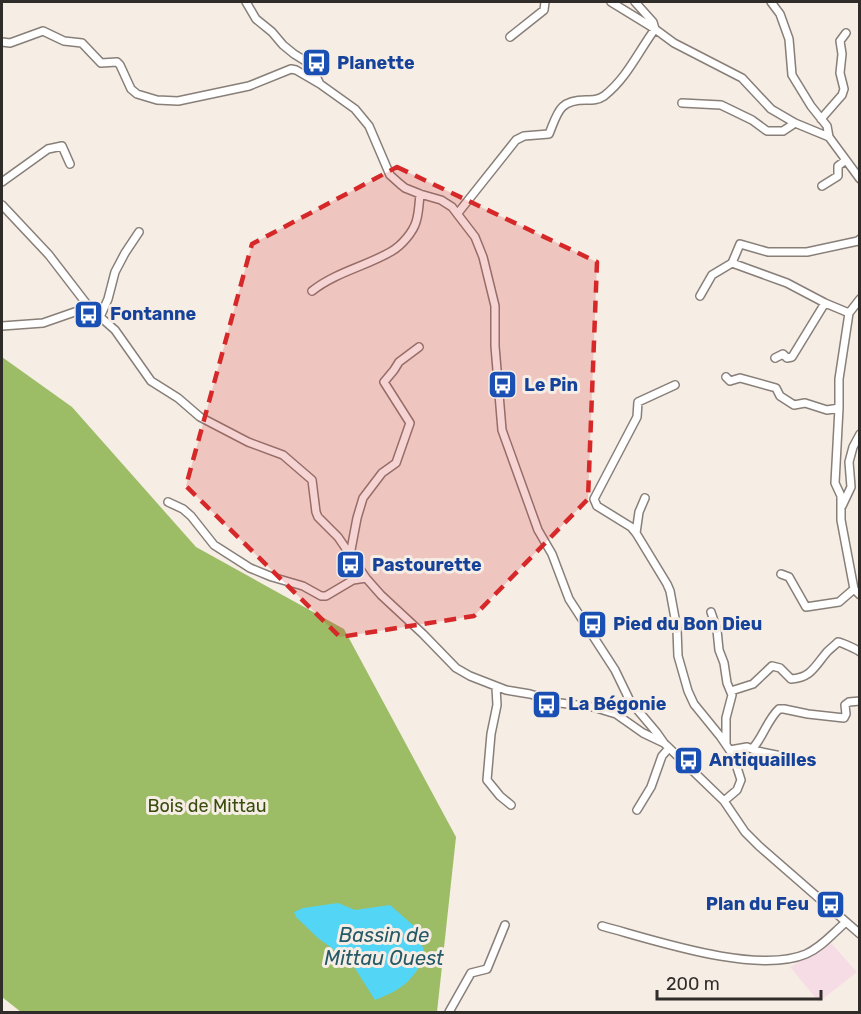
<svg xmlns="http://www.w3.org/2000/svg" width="861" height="1014" font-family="Rubik,sans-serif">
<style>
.education{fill:#f6dde5}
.forest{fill:#9cbd66}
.water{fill:#53d5f6}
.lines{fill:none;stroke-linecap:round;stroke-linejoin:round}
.minor-casing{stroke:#877f78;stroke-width:10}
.minor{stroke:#fff;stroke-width:7}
.marked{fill:#d62828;fill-opacity:0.2;stroke:#d62828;stroke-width:4.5;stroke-dasharray:12 8;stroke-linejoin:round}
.labels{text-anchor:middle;stroke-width:6;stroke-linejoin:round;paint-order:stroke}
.transit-label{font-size:18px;font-weight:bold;fill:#164399;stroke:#f6ede5;text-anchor:start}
.park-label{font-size:18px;fill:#384d0c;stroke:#f6ede5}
.water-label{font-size:20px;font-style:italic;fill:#245a68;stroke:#f6ede5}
</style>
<rect width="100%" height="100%" fill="#f6ede5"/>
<path class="education" d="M830 942 857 972 819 1002 790 967 809 956Z"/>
<path class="forest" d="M2 357 72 407 196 547 344 629 456 837 437 1012H21L2 997Z"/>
<path class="water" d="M338 903 355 910 390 905 415 927 426 956C411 982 403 989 375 1000L351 962 318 938 296 917 294 912 303 908Z"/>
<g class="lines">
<defs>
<path id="minor" d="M246 2 256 19 272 32 283 45 294 54 307 62 313 70 320 84 355 109 369 126 390 175 400 184 405 188 420 194 441 200 452 207 475 237 483 257 495 306V346L502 430 538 530 552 554 569 599 615 670 630 701 657 733 664 743 724 801 745 832 759 846 860 934
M611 2 655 29 674 43 742 78 771 109 795 123 829 137 860 179
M635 2 653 22 655 29
M771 2 780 14 789 39 792 75 811 106 827 126 829 137
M510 37 544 10 545 2
M2 42 10 43 43 31 64 41 82 43 101 63 117 62 120 65 131 89 137 94 157 100 178 101 249 86 291 69 296 70 320 84
M682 103 721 105 752 120 767 131H783L795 123
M821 119 842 95 844 89 840 73 842 54 840 41 846 33
M2 182 48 149 62 146 70 164
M822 186 838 176V166L846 160
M2 205 49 255 89 307 115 330 151 381 178 398 200 417 248 442 283 455 312 480 316 512 318 517 338 537 366 578 381 595 423 634 456 668 470 676 506 690 530 694 560 703 593 707 616 714 643 733 664 743
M458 213 516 140 524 136 549 134C558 112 559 100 586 100 593 100 598 100 604 96 627 78 638 52 655 29
M732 263 740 244 768 252H807L858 241 860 239
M312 291C336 272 367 266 392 251 402 245 413 232 416 222 419 213 419 203 420 194
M700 296 712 275 732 263 787 283 825 303 849 313
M860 299 849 313 839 379V408L835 483 841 496V520L854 589 860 595
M100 317 108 299 115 272 125 253 139 232
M2 326 43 323 89 307
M775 358 783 354 787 358 792 357 825 303
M726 377 730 381 740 378 776 388 780 396 794 405 805 403 827 410 839 408
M675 385 638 402 637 417 594 499 597 506 631 527 636 533 667 584 670 591 677 629 678 656 688 691 694 704 720 736 733 755 741 780 737 790 724 801
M168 502 183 509 191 516 214 545 250 568 272 577 303 586 321 596H326L353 580 366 578
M842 506 851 487 849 462 853 447 860 434
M636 533 639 512 645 498
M350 555 357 518 363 498 382 473 396 463 410 423 384 382 394 370 399 362 419 347
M781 574 789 577 806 607 839 602 854 589
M711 612 717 630 719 650 724 663 727 683 732 695 726 718V744
M496 687 497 705 491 734 487 780 500 796 511 805
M731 691 753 684 772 666 780 668 791 679C811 678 815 666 827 652 830 649 834 646 838 642 841 642 858 650 860 652
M752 749C763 738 767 720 779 709H784L808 714 844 718 846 714 845 705 849 702 860 701
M730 750 747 747 757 751 801 760
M637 810 651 787 662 756 669 748
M602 926C654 940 756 975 806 954 822 947 833 933 846 922
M449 1012 471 973 487 969 505 925"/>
</defs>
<use href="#minor" class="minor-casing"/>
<use href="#minor" class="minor"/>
</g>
<path class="marked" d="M397 167 597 262 588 499 474 616 340 637 186 486 252 244Z"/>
<defs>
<symbol id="bus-square" viewBox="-11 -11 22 22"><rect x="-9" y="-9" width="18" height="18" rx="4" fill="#1a4fb4" stroke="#f6ede5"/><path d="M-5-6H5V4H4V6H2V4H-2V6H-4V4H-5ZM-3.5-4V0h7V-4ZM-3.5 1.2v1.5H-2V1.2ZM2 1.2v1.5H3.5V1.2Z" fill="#fff"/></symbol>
</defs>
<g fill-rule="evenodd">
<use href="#bus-square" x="300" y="46" width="33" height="33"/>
<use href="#bus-square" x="72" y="298" width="33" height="33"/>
<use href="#bus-square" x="486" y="368" width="33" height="33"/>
<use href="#bus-square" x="334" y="548" width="33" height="33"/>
<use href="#bus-square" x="576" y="608" width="33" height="33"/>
<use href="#bus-square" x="530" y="688" width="33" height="33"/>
<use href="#bus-square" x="672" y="744" width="33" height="33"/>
<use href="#bus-square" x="814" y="888" width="33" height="33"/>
</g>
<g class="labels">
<g class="transit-label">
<text x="337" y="69">Planette</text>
<text x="110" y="320">Fontanne</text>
<text x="524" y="391">Le Pin</text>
<text x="372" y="571">Pastourette</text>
<text x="613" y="630">Pied du Bon Dieu</text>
<text x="568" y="710">La Bégonie</text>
<text x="709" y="766">Antiquailles</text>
<text x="809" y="910" text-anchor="end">Plan du Feu</text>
</g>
<g class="park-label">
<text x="207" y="812">Bois de Mittau</text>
</g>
<g class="water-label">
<text x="384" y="942">Bassin de<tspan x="384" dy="23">Mittau Ouest</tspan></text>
</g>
</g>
<rect width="861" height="1014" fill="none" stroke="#302c29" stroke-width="6"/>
<path d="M657 990v9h164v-9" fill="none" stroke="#302c29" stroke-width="3"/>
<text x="666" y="990" font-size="18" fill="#302c29" stroke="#f6ede5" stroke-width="4.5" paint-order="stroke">200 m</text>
</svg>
